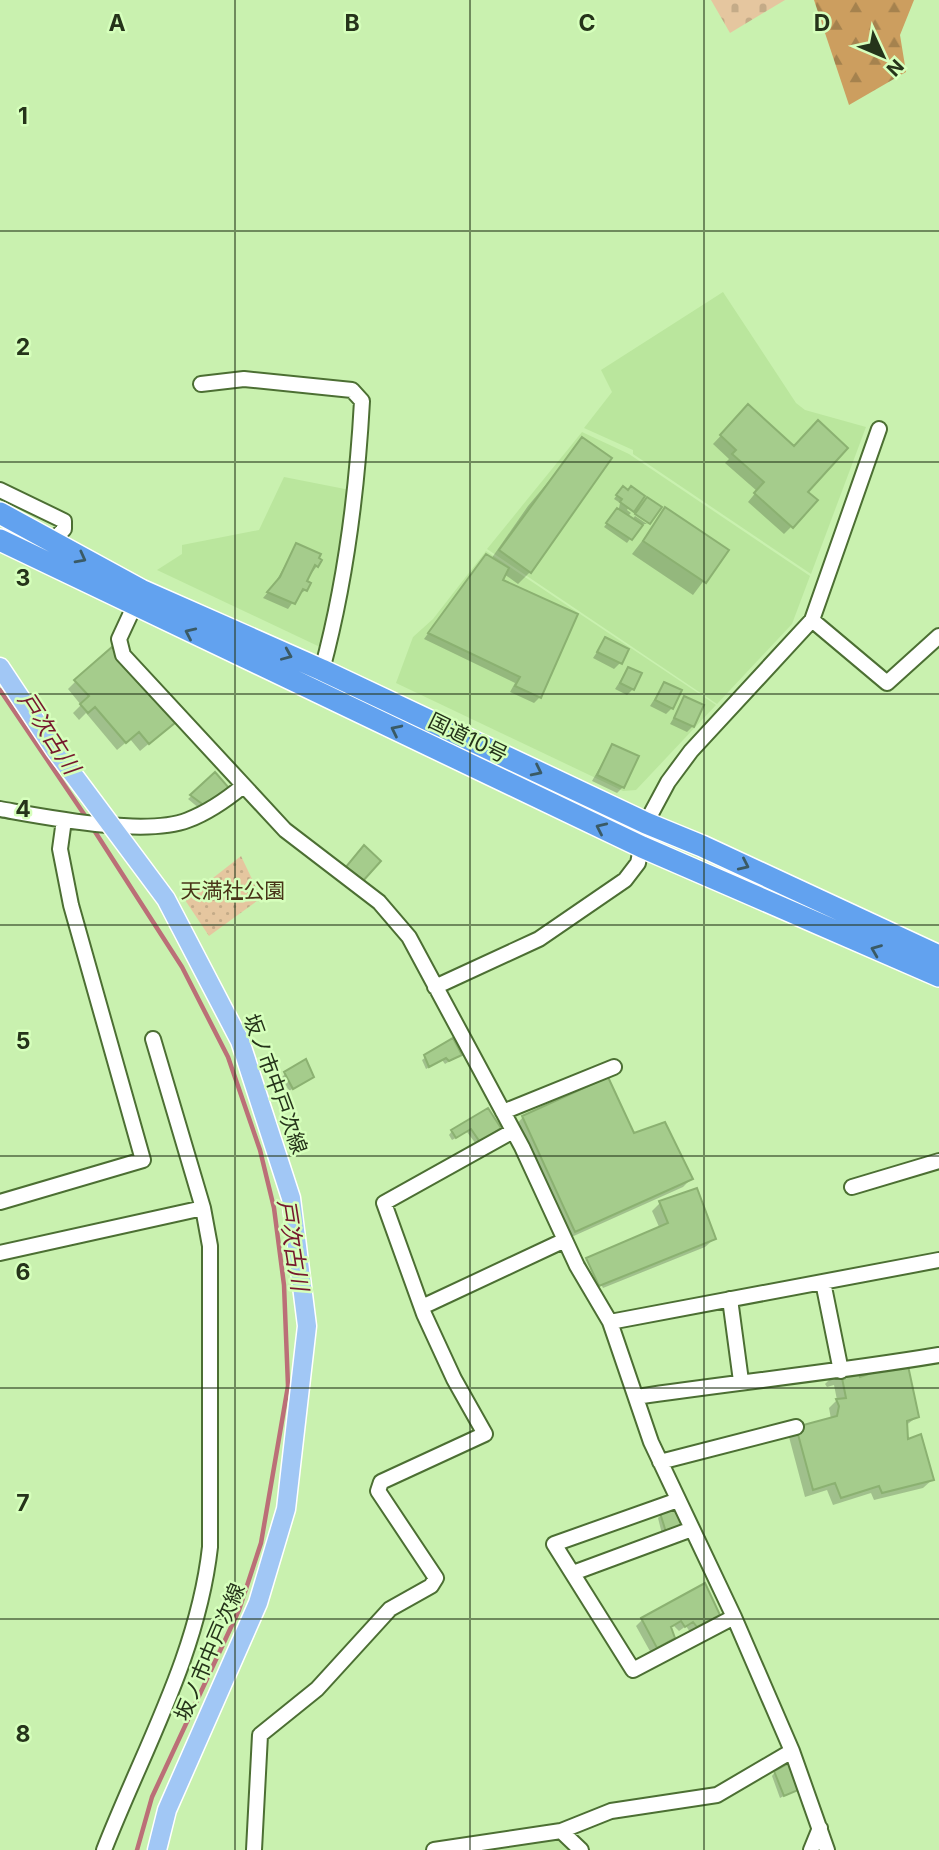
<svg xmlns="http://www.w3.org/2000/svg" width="939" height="1850" font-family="Inter,'Noto Sans JP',sans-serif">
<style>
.built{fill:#bae69d}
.forest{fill:url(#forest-firs)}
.cemetery{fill:url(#cemetery-stones)}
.park{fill:url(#park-dots)}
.shadow{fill:#0003}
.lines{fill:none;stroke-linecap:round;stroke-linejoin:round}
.stream{stroke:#bb6f77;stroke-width:4.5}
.building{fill:#a5cc8c;stroke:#8bb171;stroke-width:2}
.minor-casing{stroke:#4c6f33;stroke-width:18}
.major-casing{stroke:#fff;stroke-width:21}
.highway-casing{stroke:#fff;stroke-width:24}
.minor{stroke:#fff;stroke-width:14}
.major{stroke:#a1c7f5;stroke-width:18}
.highway{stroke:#62a2ef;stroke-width:21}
.oneway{stroke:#3a5a65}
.grid{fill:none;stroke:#25341a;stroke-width:2;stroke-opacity:0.55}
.labels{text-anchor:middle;stroke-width:5;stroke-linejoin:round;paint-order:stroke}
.street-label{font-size:21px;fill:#25341a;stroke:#d6ffbc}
.park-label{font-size:21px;fill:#483418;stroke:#d6ffbc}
.water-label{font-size:23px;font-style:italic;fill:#76182d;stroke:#d6ffbc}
.grid-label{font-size:23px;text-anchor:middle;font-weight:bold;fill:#25341a;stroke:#d6ffbc;stroke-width:5;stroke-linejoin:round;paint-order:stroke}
</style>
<defs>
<pattern id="forest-firs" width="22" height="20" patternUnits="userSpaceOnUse" patternTransform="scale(1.75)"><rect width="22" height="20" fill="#cc9e5f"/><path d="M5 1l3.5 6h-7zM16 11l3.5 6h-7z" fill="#a5824e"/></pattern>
<pattern id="cemetery-stones" width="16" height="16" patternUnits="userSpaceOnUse" patternTransform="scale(1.75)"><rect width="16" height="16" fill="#e5c69f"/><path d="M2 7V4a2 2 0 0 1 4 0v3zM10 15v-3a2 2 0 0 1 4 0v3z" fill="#c4ab88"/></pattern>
<pattern id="park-dots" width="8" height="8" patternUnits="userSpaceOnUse" patternTransform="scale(1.75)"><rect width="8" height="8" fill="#e5c69f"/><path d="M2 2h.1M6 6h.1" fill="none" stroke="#c4ab88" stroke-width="1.8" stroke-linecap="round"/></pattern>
</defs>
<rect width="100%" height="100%" fill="#c9f1af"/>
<path class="built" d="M723 292 796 403 805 410 866 427 811 574 633 454V450L584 428 612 392 601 370Z
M582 432 629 454 810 576 792 624 717 704 487 549Z
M284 477 350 490 334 594 320 647 157 570 182 554V545L259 530Z
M486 551 716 705 636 790 623 791 396 683 413 637 433 619Z
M549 1834 573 1850H464Z"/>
<path class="forest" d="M814 0H914L900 35 906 72 849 105Z"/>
<path class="cemetery" d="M711 0H785L730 33Z"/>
<path class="park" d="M241 856 261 898 209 936 185 900Z"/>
<path class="shadow" d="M740 415 792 526 784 534 748 502 757 491 725 463 729 459 713 444Z
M583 440 530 572 518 584 504 574 501 581 540 697 534 703 510 692 515 683 424 639 480 562 491 559 528 506Z
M619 492 629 507 627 510 631 513 627 517 632 520 635 516 647 524H641L627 543 604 527 619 508 620 503 614 499Z
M666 510 726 551 693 595 632 554Z
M296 545 317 566 305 582 306 590 298 595 288 609 263 598 274 585Z
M605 640 620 663 614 669 593 658Z
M628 669 633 689 627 695 615 689Z
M76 681 165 730 140 751 130 739 117 750 86 713 79 720 73 713 81 705 68 689Z
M664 684 672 708 666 714 650 706Z
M685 698 693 726 687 732 670 724Z
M612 746 623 787 617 793 592 781Z
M215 775 227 788 200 809 188 799Z
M460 1055 445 1064 442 1060 426 1069 422 1060 426 1057Z
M285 1074 312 1077 289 1091 282 1077Z
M488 1111 495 1131 476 1144 467 1132 452 1140 449 1135 452 1131Z
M523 1117 633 1135 691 1179 683 1187 567 1239 515 1126Z
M660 1203 714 1239 705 1247 603 1288 589 1261H585L660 1229 652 1211Z
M585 1261 599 1290 591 1293 578 1267Z
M833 1376 859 1379 917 1417 905 1426 906 1441 932 1480 923 1488 874 1500 871 1493 833 1505 827 1490 805 1497 789 1437 797 1429 831 1419 829 1408 837 1400 834 1385 827 1387 825 1384Z
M661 1515 682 1525 662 1534 658 1518Z
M718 1615 690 1632 686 1626 679 1631 674 1626 670 1628 673 1637 651 1653 636 1626 642 1620Z
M775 1772 801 1787 780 1798 772 1776Z"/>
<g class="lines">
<path class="stream" d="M0 690 88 820
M92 827 182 967 228 1057 260 1150 274 1208 284 1285 288 1386 261 1543 239 1610 152 1797 137 1850"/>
</g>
<path class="building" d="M748 404 794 446 818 420 848 448 808 492 818 500 793 528 754 493 764 482 732 454 736 450 720 435Z
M582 437 612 458 531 573 499 550Z
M623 486 628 490 631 486 645 496 634 512 620 502 622 499 616 495Z
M647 497 662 507 650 524 635 514Z
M665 507 729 550 706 583 643 541Z
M617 508 643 525 632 540 606 523Z
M296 543 321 554 319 558 322 560 318 567 315 565 307 581 311 583 307 591 303 589 295 604 267 592 280 577Z
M486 554 509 568 503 580 578 614 541 698 515 686 520 677 428 633Z
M605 637 629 649 622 664 597 652Z
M112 647 176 722 149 744 139 732 126 743 95 707 88 713 80 704 89 696 74 680Z
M628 667 642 673 634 690 620 683Z
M664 682 682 690 673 709 655 700Z
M684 696 704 705 694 727 674 718Z
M612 744 639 756 624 788 597 775Z
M215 772 229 788 205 806 190 795Z
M364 845 381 861 362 882 345 868Z
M453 1038 462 1055 449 1061 446 1058 429 1067 424 1055Z
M306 1059 314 1077 293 1089 284 1072Z
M608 1077 634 1133 665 1122 693 1179 575 1232 522 1116Z
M488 1108 501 1128 480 1142 471 1129 456 1138 451 1130Z
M697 1188 716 1239 599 1286 586 1258 668 1223 659 1201Z
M907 1361 919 1417 907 1421 908 1439 921 1434 934 1480 882 1493 879 1486 841 1498 835 1483 813 1490 796 1427 837 1416 839 1406 836 1399 846 1398 842 1378 836 1379 832 1374 858 1369 860 1377Z
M677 1509 684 1525 666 1532 660 1513Z
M705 1583 720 1615 697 1627 693 1622 685 1627 681 1621 671 1627 675 1638 657 1648 641 1618Z
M793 1761 803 1788 784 1796 774 1771Z"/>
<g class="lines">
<defs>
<path id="minor" d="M201 384 244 379 352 390 362 401C357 493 346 581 322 670
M0 490 64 521V529L53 541
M138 598 119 639 123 655 285 830 379 902 409 937 522 1147 577 1266 610 1322 651 1442 734 1617 792 1751 827 1850
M812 620 887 683 939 636
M0 809C46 817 145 837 188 820 209 812 226 800 243 786
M435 987 539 939 625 880 638 863 646 823 668 782 691 751 812 620 879 429
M503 1112 614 1067
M852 1187 939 1161
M0 1202 143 1160 71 905 60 849 64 820
M0 1253 203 1208
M823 1282 841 1371
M730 1299 741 1381
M422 1307 565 1240
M610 1322 939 1260
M636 1397C737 1382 838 1372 939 1355
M660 1462 796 1427
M678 1500 554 1544 633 1670 734 1617
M573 1573 692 1529
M561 1831 581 1850
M104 1850C143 1750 198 1655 210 1547V1246L203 1208 153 1039
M254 1850 260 1735 317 1689 390 1609 431 1586 436 1578 378 1491 381 1482 485 1434 454 1379 424 1314 384 1203 513 1131
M434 1850 561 1831 611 1811 717 1795 792 1751
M811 1850 820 1828"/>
<path id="major" d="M0 667 55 750 166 899 240 1041 291 1198 307 1326 286 1509 258 1603 167 1810 157 1850"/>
<path id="highway" d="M0 513 141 590 322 670 646 823 702 846 939 956
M0 540 642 847 939 976"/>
</defs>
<use href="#minor" class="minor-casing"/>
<use href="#major" class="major-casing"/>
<use href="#highway" class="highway-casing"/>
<use href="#minor" class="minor"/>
<use href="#major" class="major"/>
<use href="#highway" class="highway"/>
</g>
<defs><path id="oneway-chevron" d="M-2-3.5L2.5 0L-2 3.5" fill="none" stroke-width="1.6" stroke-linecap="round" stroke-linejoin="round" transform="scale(1.75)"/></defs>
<g class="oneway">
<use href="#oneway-chevron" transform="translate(81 558) rotate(28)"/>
<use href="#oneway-chevron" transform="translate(190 633) rotate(-155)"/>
<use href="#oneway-chevron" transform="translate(287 655) rotate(23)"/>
<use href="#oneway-chevron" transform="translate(396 730) rotate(-154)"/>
<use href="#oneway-chevron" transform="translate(537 771) rotate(26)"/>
<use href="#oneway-chevron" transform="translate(601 828) rotate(-155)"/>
<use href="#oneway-chevron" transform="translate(744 865) rotate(25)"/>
<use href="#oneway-chevron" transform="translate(876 950) rotate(-158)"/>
</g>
<path class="grid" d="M235 0V1850M470 0V1850M704 0V1850M0 231H939M0 462H939M0 694H939M0 925H939M0 1156H939M0 1388H939M0 1619H939"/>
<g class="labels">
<g class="street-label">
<text transform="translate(468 738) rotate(26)" y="7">国道10号</text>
<text transform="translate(275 1084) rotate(70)" y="7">坂ノ市中戸次線</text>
<text transform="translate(210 1652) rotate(-67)" y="7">坂ノ市中戸次線</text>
</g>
<g class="park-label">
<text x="233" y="898">天満社公園</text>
</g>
<g class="water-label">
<text transform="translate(49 733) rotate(57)" y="8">戸次古川</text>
<text transform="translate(293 1245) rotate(81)" y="8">戸次古川</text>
</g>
</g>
<g class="grid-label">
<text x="117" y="31">A</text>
<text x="352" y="31">B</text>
<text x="587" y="31">C</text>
<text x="822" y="31">D</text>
<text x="23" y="124">1</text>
<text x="23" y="355">2</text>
<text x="23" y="586">3</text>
<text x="23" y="817">4</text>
<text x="23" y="1049">5</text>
<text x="23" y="1280">6</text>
<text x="23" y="1511">7</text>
<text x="23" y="1742">8</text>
</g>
<g transform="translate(883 56) rotate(134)" stroke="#d6ffbc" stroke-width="5" paint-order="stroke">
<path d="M0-5L12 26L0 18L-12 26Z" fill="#25341a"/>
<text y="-10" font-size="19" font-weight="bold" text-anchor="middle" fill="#25341a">N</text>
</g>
</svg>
